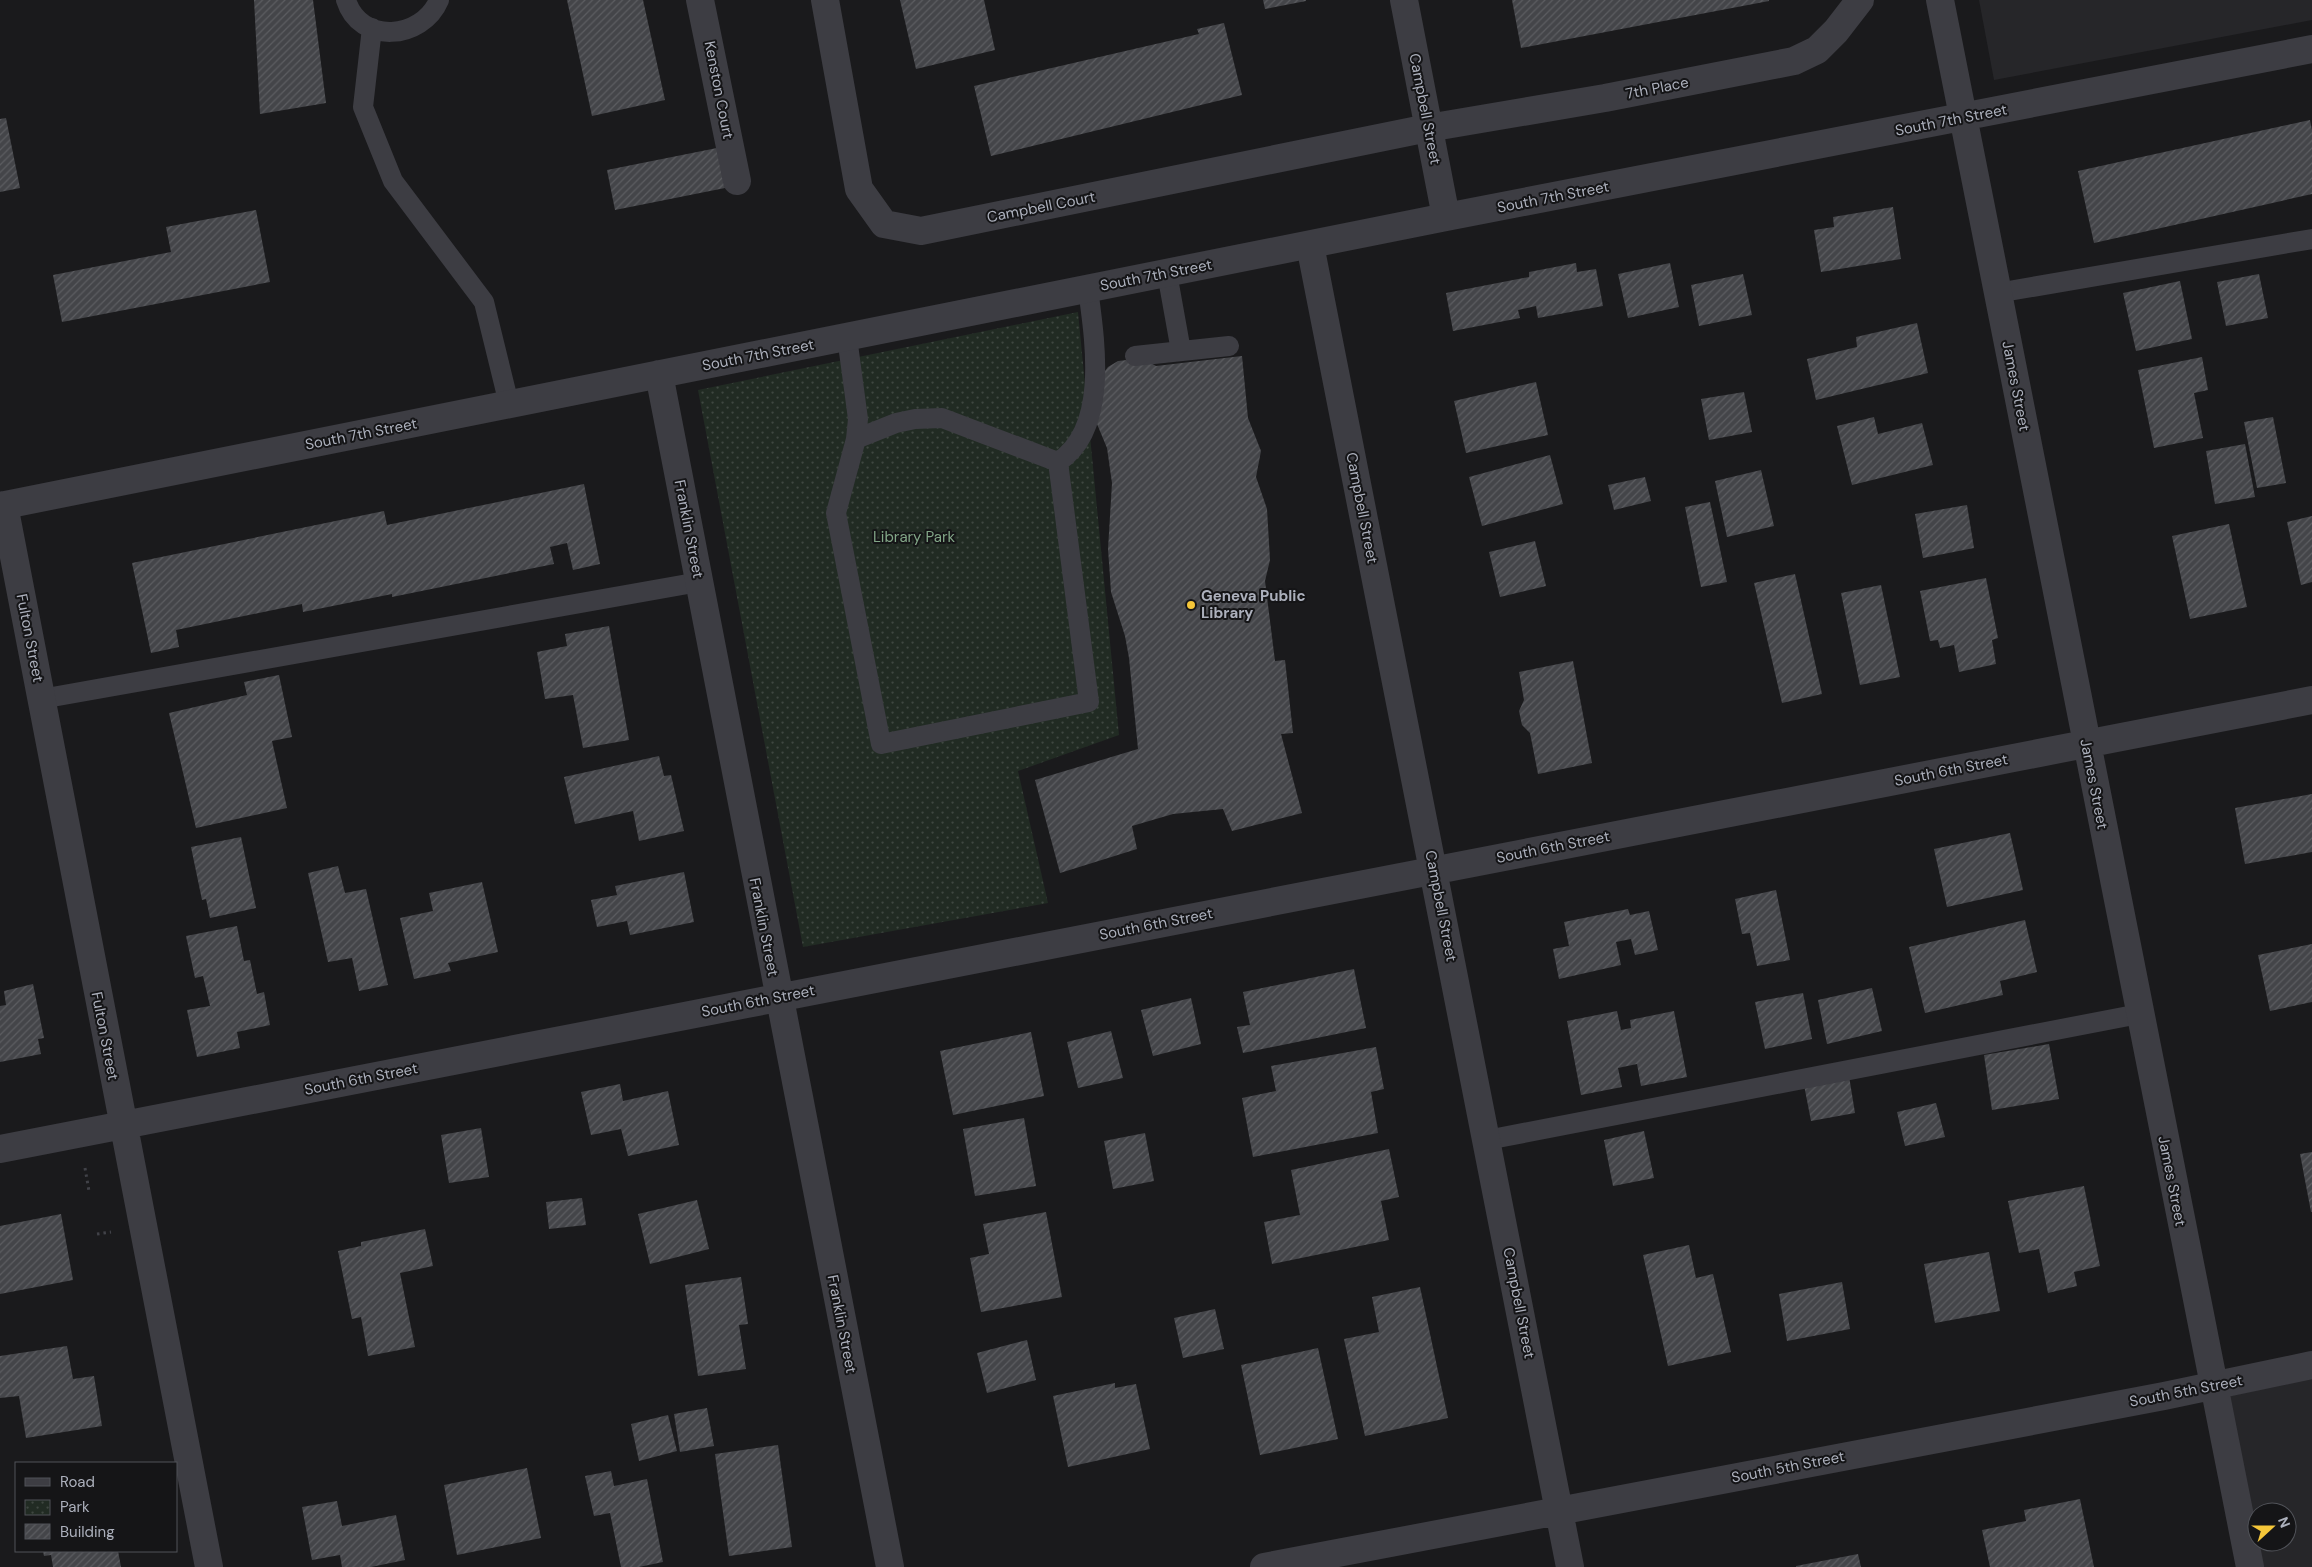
<svg xmlns="http://www.w3.org/2000/svg" width="2312" height="1567" font-family="'DM Sans',sans-serif">
<style>
.built{fill:#262629;fill-rule:evenodd}
.park{fill:url(#park-dots)}
.building{fill:url(#building-hatch)}
.lines{fill:none;stroke-linecap:round;stroke-linejoin:round}
.path{stroke:#414248;stroke-width:3;stroke-dasharray:2.5 4;stroke-linecap:butt}
.lane{stroke:#3d3d43;stroke-width:20}
.street{stroke:#3d3d43;stroke-width:28}
.poi-dot{fill:#f5c639;stroke:#151517;stroke-width:2}
.labels{text-anchor:middle;stroke-width:4;stroke-linejoin:round;paint-order:stroke}
.street-label{font-size:15px;fill:#acb0bc;stroke:#151517}
.park-label{font-size:15px;fill:#83a788;stroke:#151517}
.poi-label{font-size:15px;font-weight:bold;fill:#acb0bc;stroke:#151517;text-anchor:start}
</style>
<defs>
<pattern id="park-dots" width="8" height="8" patternUnits="userSpaceOnUse" patternTransform="scale(1.25)"><rect width="8" height="8" fill="#212b23"/><path d="M2 2h.1M6 6h.1" fill="none" stroke="#3f4741" stroke-width="1.8" stroke-linecap="round"/></pattern>
<pattern id="building-hatch" width="6" height="6" patternUnits="userSpaceOnUse" patternTransform="scale(1.25)"><rect width="6" height="6" fill="#444549"/><path d="M-1 1l2-2M0 6l6-6M5 7l2-2" fill="none" stroke="#5c5d61"/></pattern>
</defs>
<rect width="100%" height="100%" fill="#1a1a1c"/>
<path class="built" d="M1979 0H2312V20L1994 80Z
M2312 1378V1567H2261L2225 1397ZM2257 1512H2287V1542H2257Z"/>
<path class="park" d="M1078 312 1119 735 1018 771 1048 903 803 947 698 390Z"/>
<path class="building" d="M254 0H313L326 103 260 114Z
M567 0H643L665 100 592 116Z
M900 0H984L995 50 916 69Z
M1263 0H1306V1L1265 9Z
M1512 0H1769V1L1521 48Z
M1224 23 1242 95 991 156 974 86 1199 34 1197 29Z
M6 118 20 188 0 192V119Z
M2310 120 2312 130V194L2094 243 2078 171Z
M717 148 725 188 615 210 607 170Z
M1893 207 1901 259 1821 272 1814 230 1834 227 1833 217Z
M256 210 270 282 62 322 53 275 171 252 166 227Z
M1576 263 1577 272 1596 269 1603 306 1538 318 1536 306 1518 310 1520 318 1453 331 1446 293 1529 277V272Z
M1670 263 1679 307 1628 318 1618 274Z
M1743 274 1752 315 1699 326 1691 285Z
M2259 274 2268 318 2226 326 2217 282Z
M2180 281 2192 339 2136 351 2123 293Z
M1917 323 1928 373 1816 400 1807 359 1857 347 1856 337Z
M1242 356 1248 418 1261 451 1256 477 1267 509 1270 560 1265 581 1275 661 1285 660 1293 733 1281 734 1302 813 1232 831 1223 809 1173 814 1132 826 1137 849 1060 873 1035 780 1138 749 1129 658 1125 636 1111 592 1110 577 1108 549 1112 483 1107 448 1097 424 1095 384 1108 367 1118 361 1136 359 1149 362 1156 366Z
M2202 357 2208 390 2194 393 2203 438 2154 448 2138 370Z
M1536 382 1548 435 1466 453 1454 401Z
M1744 392 1752 432 1709 440 1701 399Z
M1874 417 1878 434 1922 423 1933 465 1852 485 1837 426Z
M2273 417 2286 483 2257 488 2244 422Z
M2245 444 2255 497 2215 504 2206 451Z
M1550 455 1563 504 1482 526 1469 477Z
M1761 470 1774 526 1727 537 1715 481Z
M1645 477 1651 501 1614 510 1608 485Z
M584 484 600 564 573 570 567 543 550 547 554 564 392 597V594L303 612 302 604 176 630 179 647 151 653 132 563 384 511 387 525Z
M1710 502 1727 582 1701 587 1685 507Z
M1967 505 1974 548 1923 558 1915 514Z
M2312 516V582L2301 585 2287 522Z
M2229 524 2247 607 2190 619 2172 536Z
M1535 541 1546 586 1500 597 1489 552Z
M1795 574 1822 694 1782 703 1754 583Z
M1986 578 1998 638 1992 640 1996 664 1959 672 1954 645 1940 648 1938 640 1930 641 1920 591Z
M1881 585 1900 677 1860 685 1841 593Z
M609 626 629 740 583 748 573 695 545 699 537 652 567 646 565 634Z
M1573 661 1592 763 1538 774 1530 733 1522 725 1519 711 1524 700 1519 672Z
M279 675 292 737 272 741 287 808 196 828 169 713 247 695 244 682Z
M659 756 664 776 671 775 684 831 639 841 633 811 575 824 564 777Z
M2312 794V852L2245 864 2235 808Z
M2010 833 2023 890 1947 907 1934 849Z
M241 837 256 908 210 918 206 899 202 900 191 847Z
M338 866 345 893 366 889 388 985 359 991 352 958 328 962 308 873Z
M684 872 694 922 630 935 627 921 597 927 591 900 617 895 615 886Z
M482 882 498 952 448 963 451 971 414 979 400 918 433 911 429 893Z
M1776 890 1790 960 1757 966 1750 933 1742 934 1735 899Z
M1628 909 1630 915 1649 911 1658 950 1635 955 1631 939 1616 942 1621 965 1559 979 1553 949 1569 946 1564 922Z
M2025 920 2037 972 2000 981 2003 995 1925 1013 1909 947Z
M237 926 244 961 250 960 257 994 264 992 270 1025 237 1032 240 1048 197 1057 187 1010 210 1006 203 976 195 978 186 936Z
M2312 944V1002L2270 1011 2258 955Z
M1354 969 1366 1028 1243 1053 1237 1027 1250 1025 1243 992Z
M33 984 44 1038 38 1039 41 1054 0 1062V1006L6 1005 4 991Z
M1872 988 1882 1031 1827 1044 1818 1000Z
M1803 993 1812 1039 1765 1049 1755 1002Z
M1191 998 1201 1044 1153 1056 1141 1010Z
M1617 1011 1621 1030 1631 1028 1630 1020 1674 1011 1687 1077 1641 1086 1637 1064 1618 1068 1622 1087 1581 1095 1567 1021Z
M1111 1031 1123 1078 1078 1088 1067 1042Z
M1031 1032 1044 1096 953 1115 940 1051Z
M2049 1044 2059 1099 1992 1110 1984 1055Z
M1376 1047 1384 1089 1371 1092 1378 1133 1253 1157 1242 1098 1276 1091 1271 1066Z
M1849 1076 1855 1113 1811 1121 1804 1085Z
M620 1084 623 1101 668 1091 679 1145 628 1156 621 1129 591 1135 581 1092Z
M1936 1103 1945 1137 1905 1146 1897 1112Z
M1024 1118 1036 1186 975 1196 963 1129Z
M481 1128 489 1177 449 1183 441 1135Z
M1644 1131 1654 1178 1613 1186 1604 1140Z
M1145 1133 1154 1181 1113 1189 1104 1141Z
M1389 1149 1399 1197 1381 1201 1389 1240 1272 1264 1264 1222 1300 1215 1291 1170Z
M2312 1152V1212H2311L2300 1154Z
M2084 1186 2100 1266 2074 1272 2077 1286 2048 1293 2039 1249 2019 1253 2008 1201Z
M582 1198 586 1225 549 1229 546 1202Z
M697 1200 709 1249 650 1264 638 1214Z
M1046 1212 1062 1297 981 1312 970 1258 989 1254 983 1224Z
M61 1214 73 1280 0 1294V1226Z
M425 1229 433 1266 400 1273 415 1347 368 1356 361 1317 352 1319 338 1251 361 1246V1242Z
M1689 1245 1696 1278 1713 1274 1731 1352 1668 1366 1643 1255Z
M1989 1252 2000 1311 1935 1323 1924 1264Z
M741 1277 748 1324 739 1325 746 1369 698 1376 685 1285Z
M1842 1282 1850 1329 1787 1341 1779 1294Z
M1420 1287 1448 1418 1365 1436 1344 1339 1379 1332 1372 1297Z
M1215 1309 1224 1349 1183 1358 1174 1318Z
M1027 1340 1036 1380 987 1393 977 1353Z
M67 1346 73 1379 94 1376 102 1426 26 1438 19 1396 0 1398V1356Z
M1318 1348 1338 1439 1260 1455 1241 1365Z
M1115 1383V1388L1136 1384 1150 1449 1068 1467 1053 1396Z
M707 1408 714 1446 680 1452 674 1414Z
M668 1415 677 1451 639 1461 631 1424Z
M778 1445 792 1547 729 1556 715 1454Z
M527 1468 541 1538 457 1555 444 1485Z
M611 1471 614 1486 647 1479 663 1562 639 1567H621L610 1513 594 1516 585 1476Z
M2080 1499 2094 1567H1990L1982 1530 2026 1521 2024 1510Z
M337 1501 342 1526 396 1515 405 1560 371 1567H342L340 1555 312 1560 302 1507Z
M43 1551H118L121 1567H53L51 1555 44 1556Z
M1858 1554 1861 1567H1796V1566Z"/>
<g class="lines">
<path class="path" d="M85 1168 89 1191
M97 1234 111 1232"/>
<path class="lane" d="M346 0C360 45 422 40 439 0
M372 28 363 107 393 181 484 302 509 404
M1167 273 1181 351
M1997 293 2312 239
M847 337 858 419 856 439 836 513 881 744 1089 702 1058 462
M1135 356 1229 346
M856 439 896 423 915 419 942 418 1058 462C1109 429 1095 341 1088 289
M41 699 699 582
M1487 1140 2139 1014"/>
<path class="street" d="M700 0 737 181
M825 0 859 189 884 224 921 231 1428 128 1605 98 1794 61 1817 50 1836 31 1860 0
M1404 0 1446 217
M1940 0 2250 1567
M1310 245 1570 1567
M659 374 890 1567
M4 505 209 1567
M0 506 1446 217 2312 49
M0 1149 2312 700
M1264 1567 2164 1396 2312 1365"/>
</g>
<circle class="poi-dot" cx="1191" cy="605" r="5"/>
<g class="labels">
<g class="street-label">
<text transform="translate(1657 88) rotate(-11)" y="5">7th Place</text>
<text transform="translate(719 90) rotate(79)" y="5">Kenston Court</text>
<text transform="translate(1425 109) rotate(79)" y="5">Campbell Street</text>
<text transform="translate(1951 120) rotate(-11)" y="5">South 7th Street</text>
<text transform="translate(1553 197) rotate(-11)" y="5">South 7th Street</text>
<text transform="translate(1041 207) rotate(-11)" y="5">Campbell Court</text>
<text transform="translate(1156 275) rotate(-11)" y="5">South 7th Street</text>
<text transform="translate(758 355) rotate(-11)" y="5">South 7th Street</text>
<text transform="translate(2016 386) rotate(79)" y="5">James Street</text>
<text transform="translate(361 434) rotate(-11)" y="5">South 7th Street</text>
<text transform="translate(1362 508) rotate(79)" y="5">Campbell Street</text>
<text transform="translate(689 529) rotate(79)" y="5">Franklin Street</text>
<text transform="translate(30 638) rotate(79)" y="5">Fulton Street</text>
<text transform="translate(1951 770) rotate(-11)" y="5">South 6th Street</text>
<text transform="translate(2094 784) rotate(79)" y="5">James Street</text>
<text transform="translate(1553 847) rotate(-11)" y="5">South 6th Street</text>
<text transform="translate(1441 906) rotate(79)" y="5">Campbell Street</text>
<text transform="translate(1156 924) rotate(-11)" y="5">South 6th Street</text>
<text transform="translate(764 927) rotate(79)" y="5">Franklin Street</text>
<text transform="translate(758 1001) rotate(-11)" y="5">South 6th Street</text>
<text transform="translate(105 1036) rotate(79)" y="5">Fulton Street</text>
<text transform="translate(361 1079) rotate(-11)" y="5">South 6th Street</text>
<text transform="translate(2172 1181) rotate(79)" y="5">James Street</text>
<text transform="translate(1519 1303) rotate(79)" y="5">Campbell Street</text>
<text transform="translate(842 1324) rotate(79)" y="5">Franklin Street</text>
<text transform="translate(2186 1391) rotate(-11)" y="5">South 5th Street</text>
<text transform="translate(1788 1467) rotate(-11)" y="5">South 5th Street</text>
</g>
<g class="park-label">
<text x="914" y="542">Library Park</text>
</g>
<g class="poi-label">
<text x="1201" y="601">Geneva Public<tspan x="1201" dy="17">Library</tspan></text>
</g>
</g>
<rect x="15" y="1462" width="162" height="90" fill="#151517" stroke="#515359"/>
<rect x="25" y="1478" width="25" height="8" fill="#3d3d43" stroke="#515359"/>
<text x="60" y="1487" font-size="15" fill="#acb0bc">Road</text>
<rect x="25" y="1500" width="25" height="15" fill="url(#park-dots)" stroke="#515359"/>
<text x="60" y="1512" font-size="15" fill="#acb0bc">Park</text>
<rect x="25" y="1524" width="25" height="15" fill="url(#building-hatch)" stroke="#515359"/>
<text x="60" y="1537" font-size="15" fill="#acb0bc">Building</text>
<g transform="translate(2272 1527) rotate(69)"><circle r="24" fill="#151517" stroke="#515359"/>
<path d="M0-4L9 19L0 12L-9 19Z" fill="#f5c639"/>
<text y="-8" font-size="14" font-weight="bold" text-anchor="middle" fill="#acb0bc">N</text>
</g>
</svg>
